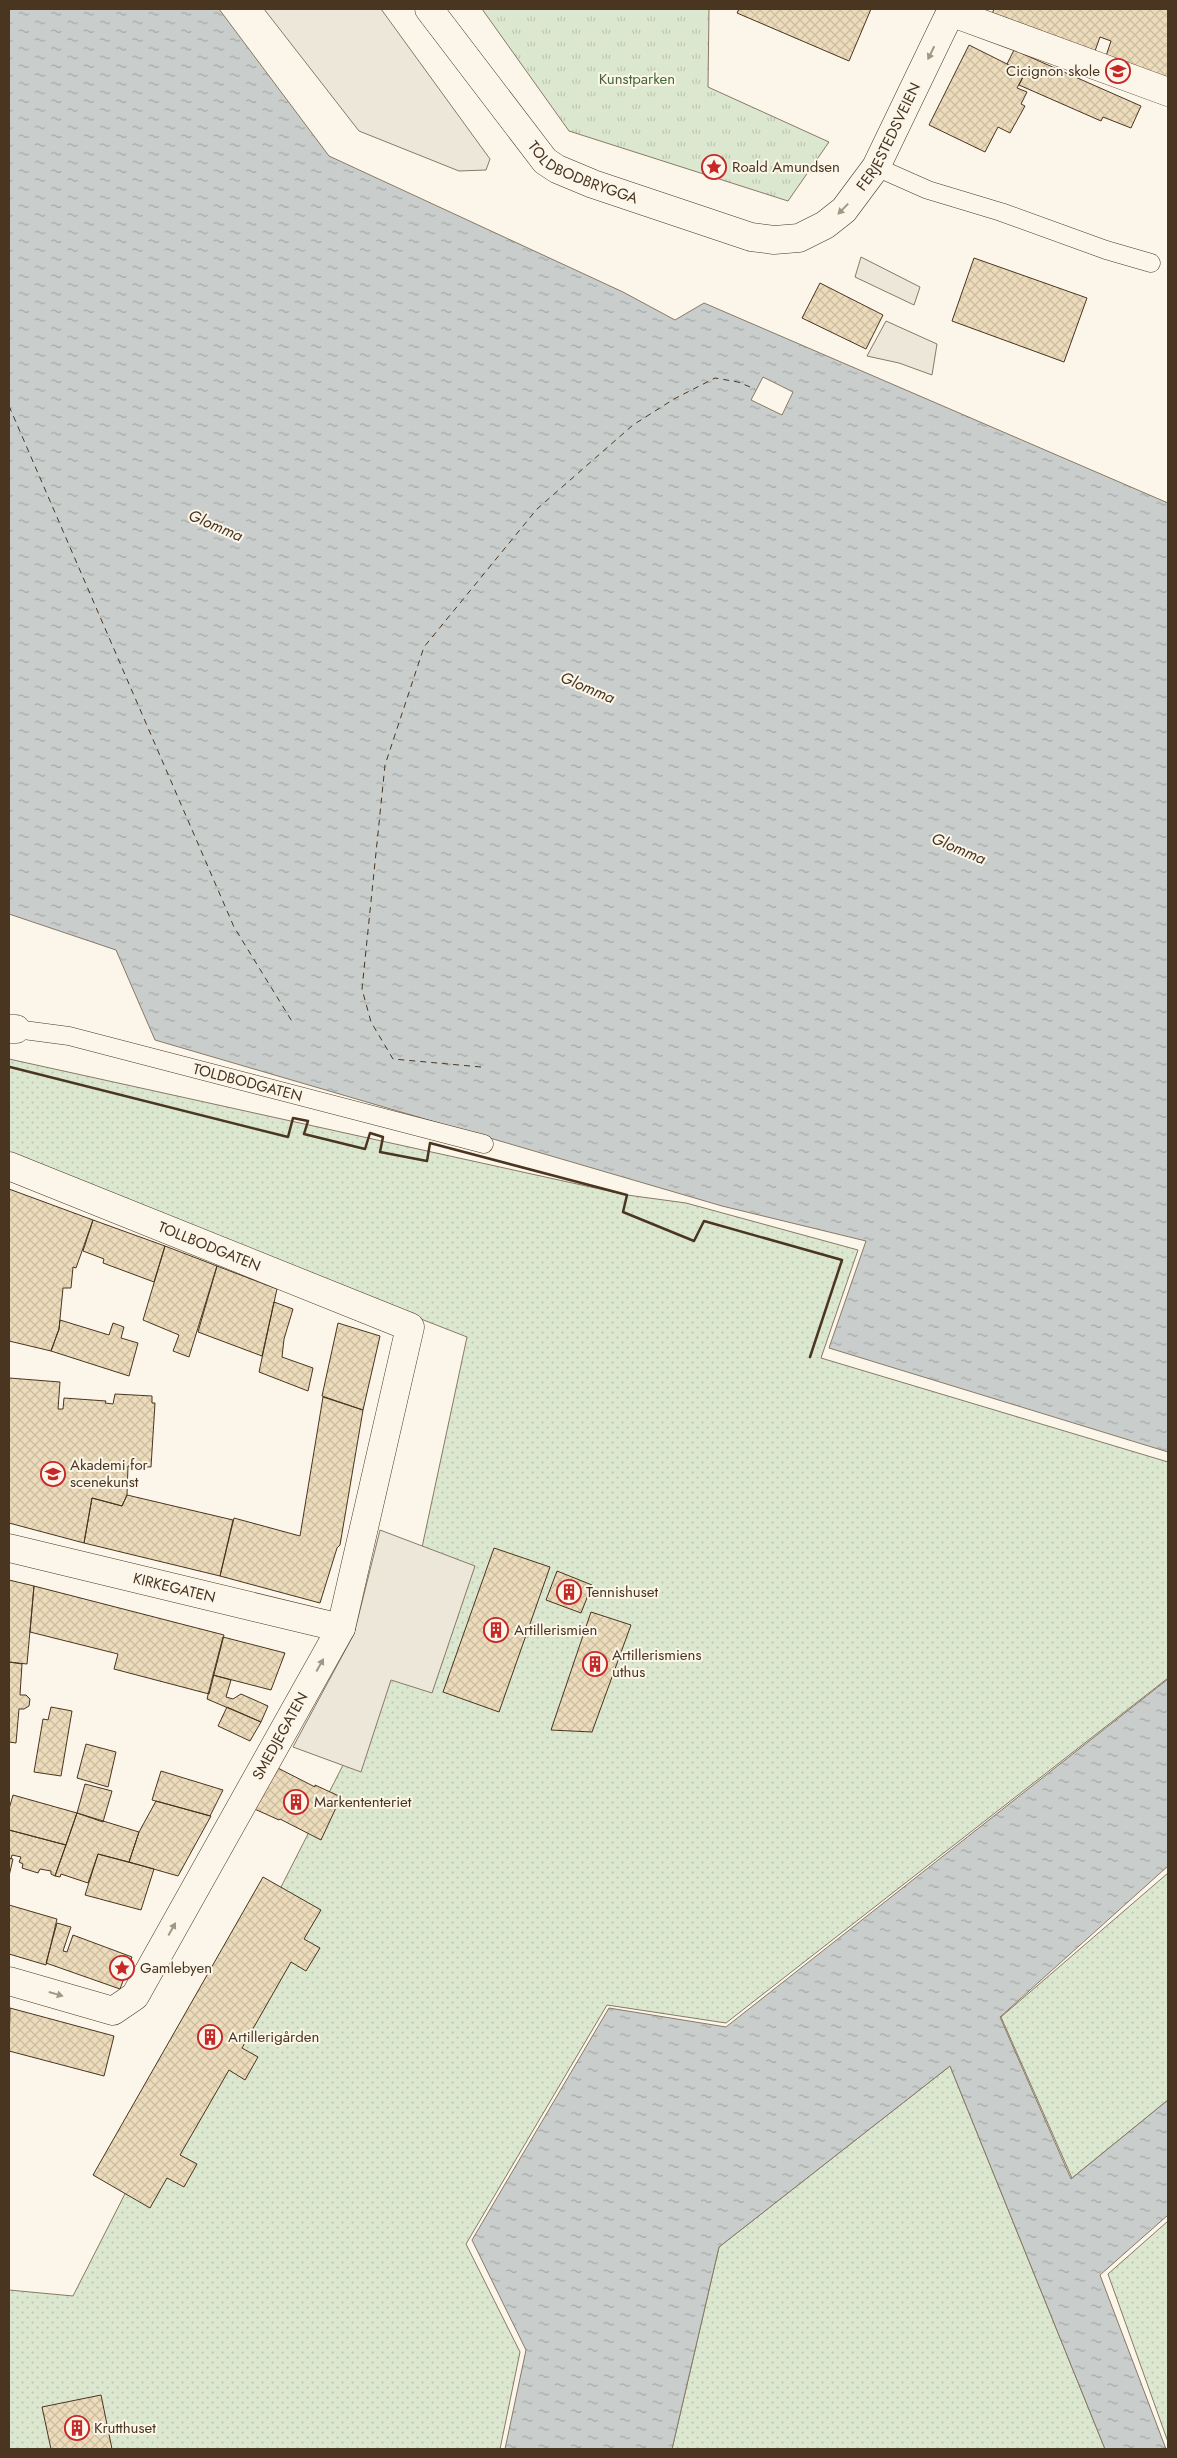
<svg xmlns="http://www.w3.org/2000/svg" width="1177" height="2458" font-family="Jost,sans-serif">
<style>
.grass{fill:url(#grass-dots);stroke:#887966}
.park{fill:url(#park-tufts);stroke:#887966}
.parking{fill:#ede7d9;stroke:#887966}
.water{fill:url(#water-ripples);stroke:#887966}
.pier{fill:#fbf6e9;stroke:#887966}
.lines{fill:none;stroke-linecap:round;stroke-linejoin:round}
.ferry{stroke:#4a3520;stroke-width:1;stroke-dasharray:6 5;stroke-linecap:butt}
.building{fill:url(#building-cross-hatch);stroke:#4a3520}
.service-casing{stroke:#4a3520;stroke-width:19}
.minor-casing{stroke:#4a3520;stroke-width:29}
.service{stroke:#fbf6e9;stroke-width:18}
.minor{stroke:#fbf6e9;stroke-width:28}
.wall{stroke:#4a3520;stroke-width:2.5}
.oneway{fill:#a29684}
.labels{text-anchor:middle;stroke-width:4;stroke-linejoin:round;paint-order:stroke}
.poi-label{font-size:15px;fill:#4a3520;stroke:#fbf6e9;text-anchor:start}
.park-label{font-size:15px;fill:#436837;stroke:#fbf6e9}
.street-label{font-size:15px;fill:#4a3520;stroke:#fbf6e9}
.water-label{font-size:16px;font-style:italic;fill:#4a3520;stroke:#fbf6e9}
</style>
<defs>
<pattern id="grass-dots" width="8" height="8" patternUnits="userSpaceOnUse" patternTransform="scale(1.25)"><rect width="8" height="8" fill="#dce7d0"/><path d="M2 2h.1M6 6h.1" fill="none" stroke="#bec7b2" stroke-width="1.8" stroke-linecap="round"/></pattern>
<pattern id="park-tufts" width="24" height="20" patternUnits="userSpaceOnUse" patternTransform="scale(1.25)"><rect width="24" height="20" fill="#dce7d0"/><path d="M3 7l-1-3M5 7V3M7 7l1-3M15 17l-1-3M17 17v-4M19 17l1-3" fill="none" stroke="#bec7b2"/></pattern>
<pattern id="water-ripples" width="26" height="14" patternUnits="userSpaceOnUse" patternTransform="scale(1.25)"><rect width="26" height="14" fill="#c9cecd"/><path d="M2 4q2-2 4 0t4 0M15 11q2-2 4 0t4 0" fill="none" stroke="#a5a8a6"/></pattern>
<pattern id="building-cross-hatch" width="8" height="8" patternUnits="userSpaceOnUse" patternTransform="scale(1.25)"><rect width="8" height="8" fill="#ecdcbc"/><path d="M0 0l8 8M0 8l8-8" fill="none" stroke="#ccbda1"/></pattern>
</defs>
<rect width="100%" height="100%" fill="#fbf6e9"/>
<path class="grass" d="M9 1059 627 1195 686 1203 858 1250 821 1358 1168 1462V1678L726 2023 607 2005 466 2244 520 2352 500 2449H9V2290L73 2296 399 1655 467 1337 9 1158Z
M1168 1873V2100L1072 2178 1001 2017Z
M950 2066 1105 2449H672L719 2247Z
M1168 2221V2442L1108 2274Z"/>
<path class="park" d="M482 9H709L708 87 829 142 788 201 569 131Z"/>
<path class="parking" d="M264 9H381L490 159 486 170 459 171 359 131Z
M861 257 920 287 914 305 855 277Z
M886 321 937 344 932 375 899 363 867 356Z
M380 1530 475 1566 432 1693 391 1680 361 1772 293 1747 354 1634Z"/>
<path class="water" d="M9 9H219L329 156 623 292 675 320 704 303 1168 503V1452L829 1348 866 1241 722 1206 155 1040 116 950 9 914Z
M1168 1679V1866L1000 2017 1071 2179 1168 2100V2215L1100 2275 1166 2449H1105L950 2066 719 2247 672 2449H505L526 2350 472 2240 609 2008 726 2027Z"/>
<path class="pier" d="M763 377 793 392 782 415 751 400Z"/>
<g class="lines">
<path class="ferry" d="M9 406 234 927 293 1023
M481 1067 393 1059 371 1022 362 989 385 765 424 647 537 509 633 425 674 399 715 378 738 382 755 389"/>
</g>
<path class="building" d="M739 9H871L849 61 737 13Z
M994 9H1168V81L1106 56 1111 41 1100 37 1095 51 992 14Z
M969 45 1025 73 1017 88 1027 92 1021 104 1025 106 1010 133 998 127 985 152 929 125Z
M1014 50 1141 106 1131 128 1103 117 1101 121 1019 85 1025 73 1007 64Z
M974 258 1087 298 1064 362 952 321Z
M820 283 883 315 866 349 802 318Z
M9 1189 93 1220 76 1268 73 1267 71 1288H63L59 1329 51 1351 9 1341Z
M93 1220 165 1246 154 1282 103 1263 104 1259 83 1251Z
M165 1246 217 1266 189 1357 173 1351 179 1335 143 1320Z
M217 1266 277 1289 262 1356 198 1332Z
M274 1302 293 1309 284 1339 282 1357 313 1368 308 1391 259 1372Z
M60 1320 109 1335 113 1323 124 1327 121 1338 138 1343 129 1376 51 1351 59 1329Z
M338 1323 380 1336 363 1410 322 1396Z
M9 1378 60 1382 58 1409H63L64 1398 106 1401 105 1403 113 1404 115 1394 152 1396V1403H155L151 1467 128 1466 127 1495 122 1506 92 1498 84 1543 9 1523Z
M323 1397 363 1410 340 1545 337 1548 320 1603 220 1576 234 1518 300 1536Z
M127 1495 233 1520 220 1576 84 1543 92 1498 122 1506Z
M494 1548 550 1567 499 1712 443 1692Z
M557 1571 592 1585 581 1613 546 1600Z
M9 1580 34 1586 27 1664 9 1662Z
M34 1586 224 1635 209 1694 114 1669 118 1654 30 1632Z
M591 1612 631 1625 592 1732 551 1730Z
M223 1637 285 1653 271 1690 213 1675Z
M9 1662 22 1664 20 1695H26L30 1699 29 1706 24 1709H19L16 1743 9 1742Z
M213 1675 231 1680 226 1697 233 1699 241 1694 268 1706 261 1722 207 1699Z
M51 1707 72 1711 61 1776 34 1772 43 1719 48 1720Z
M227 1707 261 1722 250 1741 218 1726Z
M86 1744 116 1752 108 1787 77 1778Z
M270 1764 315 1787V1785L341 1797 321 1840 280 1819 279 1820 250 1807Z
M161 1771 223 1790 210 1816 152 1800Z
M85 1784 112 1791 103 1822 77 1813Z
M13 1795 77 1813 66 1845 9 1830V1809Z
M156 1801 211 1816 178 1876 129 1862 139 1832Z
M77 1813 139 1832 129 1862 98 1854 88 1883 61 1874 60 1877 55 1876Z
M9 1830 66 1845 55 1876 51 1874V1871L40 1869 38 1873 22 1868 23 1864 19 1862 21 1857 12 1855 11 1859 9 1858Z
M98 1854 154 1869 141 1910 85 1895Z
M9 1858 13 1859 9 1876Z
M263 1877 321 1910 304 1939 320 1948 306 1971 291 1962 242 2048 258 2057 245 2080 229 2070 180 2155 197 2164 184 2187 167 2178 150 2208 93 2175Z
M9 1905 57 1919 46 1965 9 1954Z
M57 1923 71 1927 63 1951 67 1952 73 1935 132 1957 120 1989 46 1963Z
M10 2008 114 2036 104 2076 9 2051Z
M101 2395 112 2449H51L42 2407Z"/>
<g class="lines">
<defs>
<g id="service">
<path d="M876 167 928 190 1001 212 1106 250 1151 263"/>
<path id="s1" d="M16 1029 69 1036 484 1144"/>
</g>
<g id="minor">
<path id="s2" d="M429 9 545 161 557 169 593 184 751 237 774 240 799 238 825 225 844 210 876 167 952 9"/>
<path d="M950 12 1168 92"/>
<path d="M9 1029H16"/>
<path id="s3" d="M9 1166 410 1327 341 1628 135 1996 113 2011 9 1981"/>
<path id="s4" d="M9 1548 341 1628"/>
</g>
</defs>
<use href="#service" class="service-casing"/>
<use href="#minor" class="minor-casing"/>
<use href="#service" class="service"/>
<use href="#minor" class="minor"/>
<path class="wall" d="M10 1067 288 1137 293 1118 308 1121 304 1134 365 1149 370 1133 383 1137 380 1152 427 1161 430 1143 627 1195 623 1212 694 1241 704 1221 842 1260 810 1357"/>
</g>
<defs><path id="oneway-solid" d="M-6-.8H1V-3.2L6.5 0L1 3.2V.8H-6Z" transform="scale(1.25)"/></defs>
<g class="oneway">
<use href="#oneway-solid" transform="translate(931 53) rotate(116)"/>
<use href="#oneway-solid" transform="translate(843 209) rotate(134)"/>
<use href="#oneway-solid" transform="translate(320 1665) rotate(-61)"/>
<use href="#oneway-solid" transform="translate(172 1929) rotate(-61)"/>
<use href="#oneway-solid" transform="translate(56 1994) rotate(16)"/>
</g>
<defs>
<symbol id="school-ring" viewBox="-11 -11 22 22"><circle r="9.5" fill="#fbf6e9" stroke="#c62828" stroke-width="1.5"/><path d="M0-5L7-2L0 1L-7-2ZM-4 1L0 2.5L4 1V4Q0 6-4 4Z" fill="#c62828"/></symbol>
<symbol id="sight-ring" viewBox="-11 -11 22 22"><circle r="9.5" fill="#fbf6e9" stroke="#c62828" stroke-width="1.5"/><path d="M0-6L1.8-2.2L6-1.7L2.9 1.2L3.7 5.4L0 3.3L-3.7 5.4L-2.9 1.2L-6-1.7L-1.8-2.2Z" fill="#c62828"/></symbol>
<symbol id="building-ring" viewBox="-11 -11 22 22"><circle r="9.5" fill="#fbf6e9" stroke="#c62828" stroke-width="1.5"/><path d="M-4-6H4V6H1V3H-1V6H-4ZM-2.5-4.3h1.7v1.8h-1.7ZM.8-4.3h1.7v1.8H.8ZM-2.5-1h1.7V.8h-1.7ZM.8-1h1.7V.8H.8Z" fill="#c62828"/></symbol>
</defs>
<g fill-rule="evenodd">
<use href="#school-ring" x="1104" y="57" width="28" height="28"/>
<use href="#sight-ring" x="700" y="153" width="28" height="28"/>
<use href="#school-ring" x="39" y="1460" width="28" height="28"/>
<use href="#building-ring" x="555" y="1578" width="28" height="28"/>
<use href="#building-ring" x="482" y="1616" width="28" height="28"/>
<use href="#building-ring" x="581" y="1650" width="28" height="28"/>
<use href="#building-ring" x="282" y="1788" width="28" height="28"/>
<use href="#sight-ring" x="108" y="1954" width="28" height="28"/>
<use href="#building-ring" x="196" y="2023" width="28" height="28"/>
<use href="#building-ring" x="63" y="2414" width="28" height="28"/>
</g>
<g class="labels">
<g class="poi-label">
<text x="1100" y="76" text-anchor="end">Cicignon skole</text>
<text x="732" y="172">Roald Amundsen</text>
<text x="70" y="1470">Akademi for<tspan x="70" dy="17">scenekunst</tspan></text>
<text x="586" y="1597">Tennishuset</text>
<text x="514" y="1635">Artillerismien</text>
<text x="612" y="1660">Artillerismiens<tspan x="612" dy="17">uthus</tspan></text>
<text x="314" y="1807">Markententeriet</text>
<text x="140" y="1973">Gamlebyen</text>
<text x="228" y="2042">Artillerigården</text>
<text x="94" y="2433">Krutthuset</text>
</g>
<g class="park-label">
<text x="637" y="84">Kunstparken</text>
</g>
<g class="street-label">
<text dy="5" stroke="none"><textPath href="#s2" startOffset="599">FERJESTEDSVEIEN</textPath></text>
<text dy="5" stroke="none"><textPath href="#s2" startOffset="230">TOLDBODBRYGGA</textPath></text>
<text dy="5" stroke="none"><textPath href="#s1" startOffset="238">TOLDBODGATEN</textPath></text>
<text dy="5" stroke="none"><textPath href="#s3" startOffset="216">TOLLBODGATEN</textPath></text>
<text dy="5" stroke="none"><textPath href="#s4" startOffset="170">KIRKEGATEN</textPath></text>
<text transform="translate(280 1736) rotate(-61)" y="5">SMEDJEGATEN</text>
</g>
<g class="water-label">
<text transform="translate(216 525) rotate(23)" y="6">Glomma</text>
<text transform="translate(588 687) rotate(23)" y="6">Glomma</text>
<text transform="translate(959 848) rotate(23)" y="6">Glomma</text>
</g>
</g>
<rect width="1177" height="2458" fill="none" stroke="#4a3520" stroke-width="20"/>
</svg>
